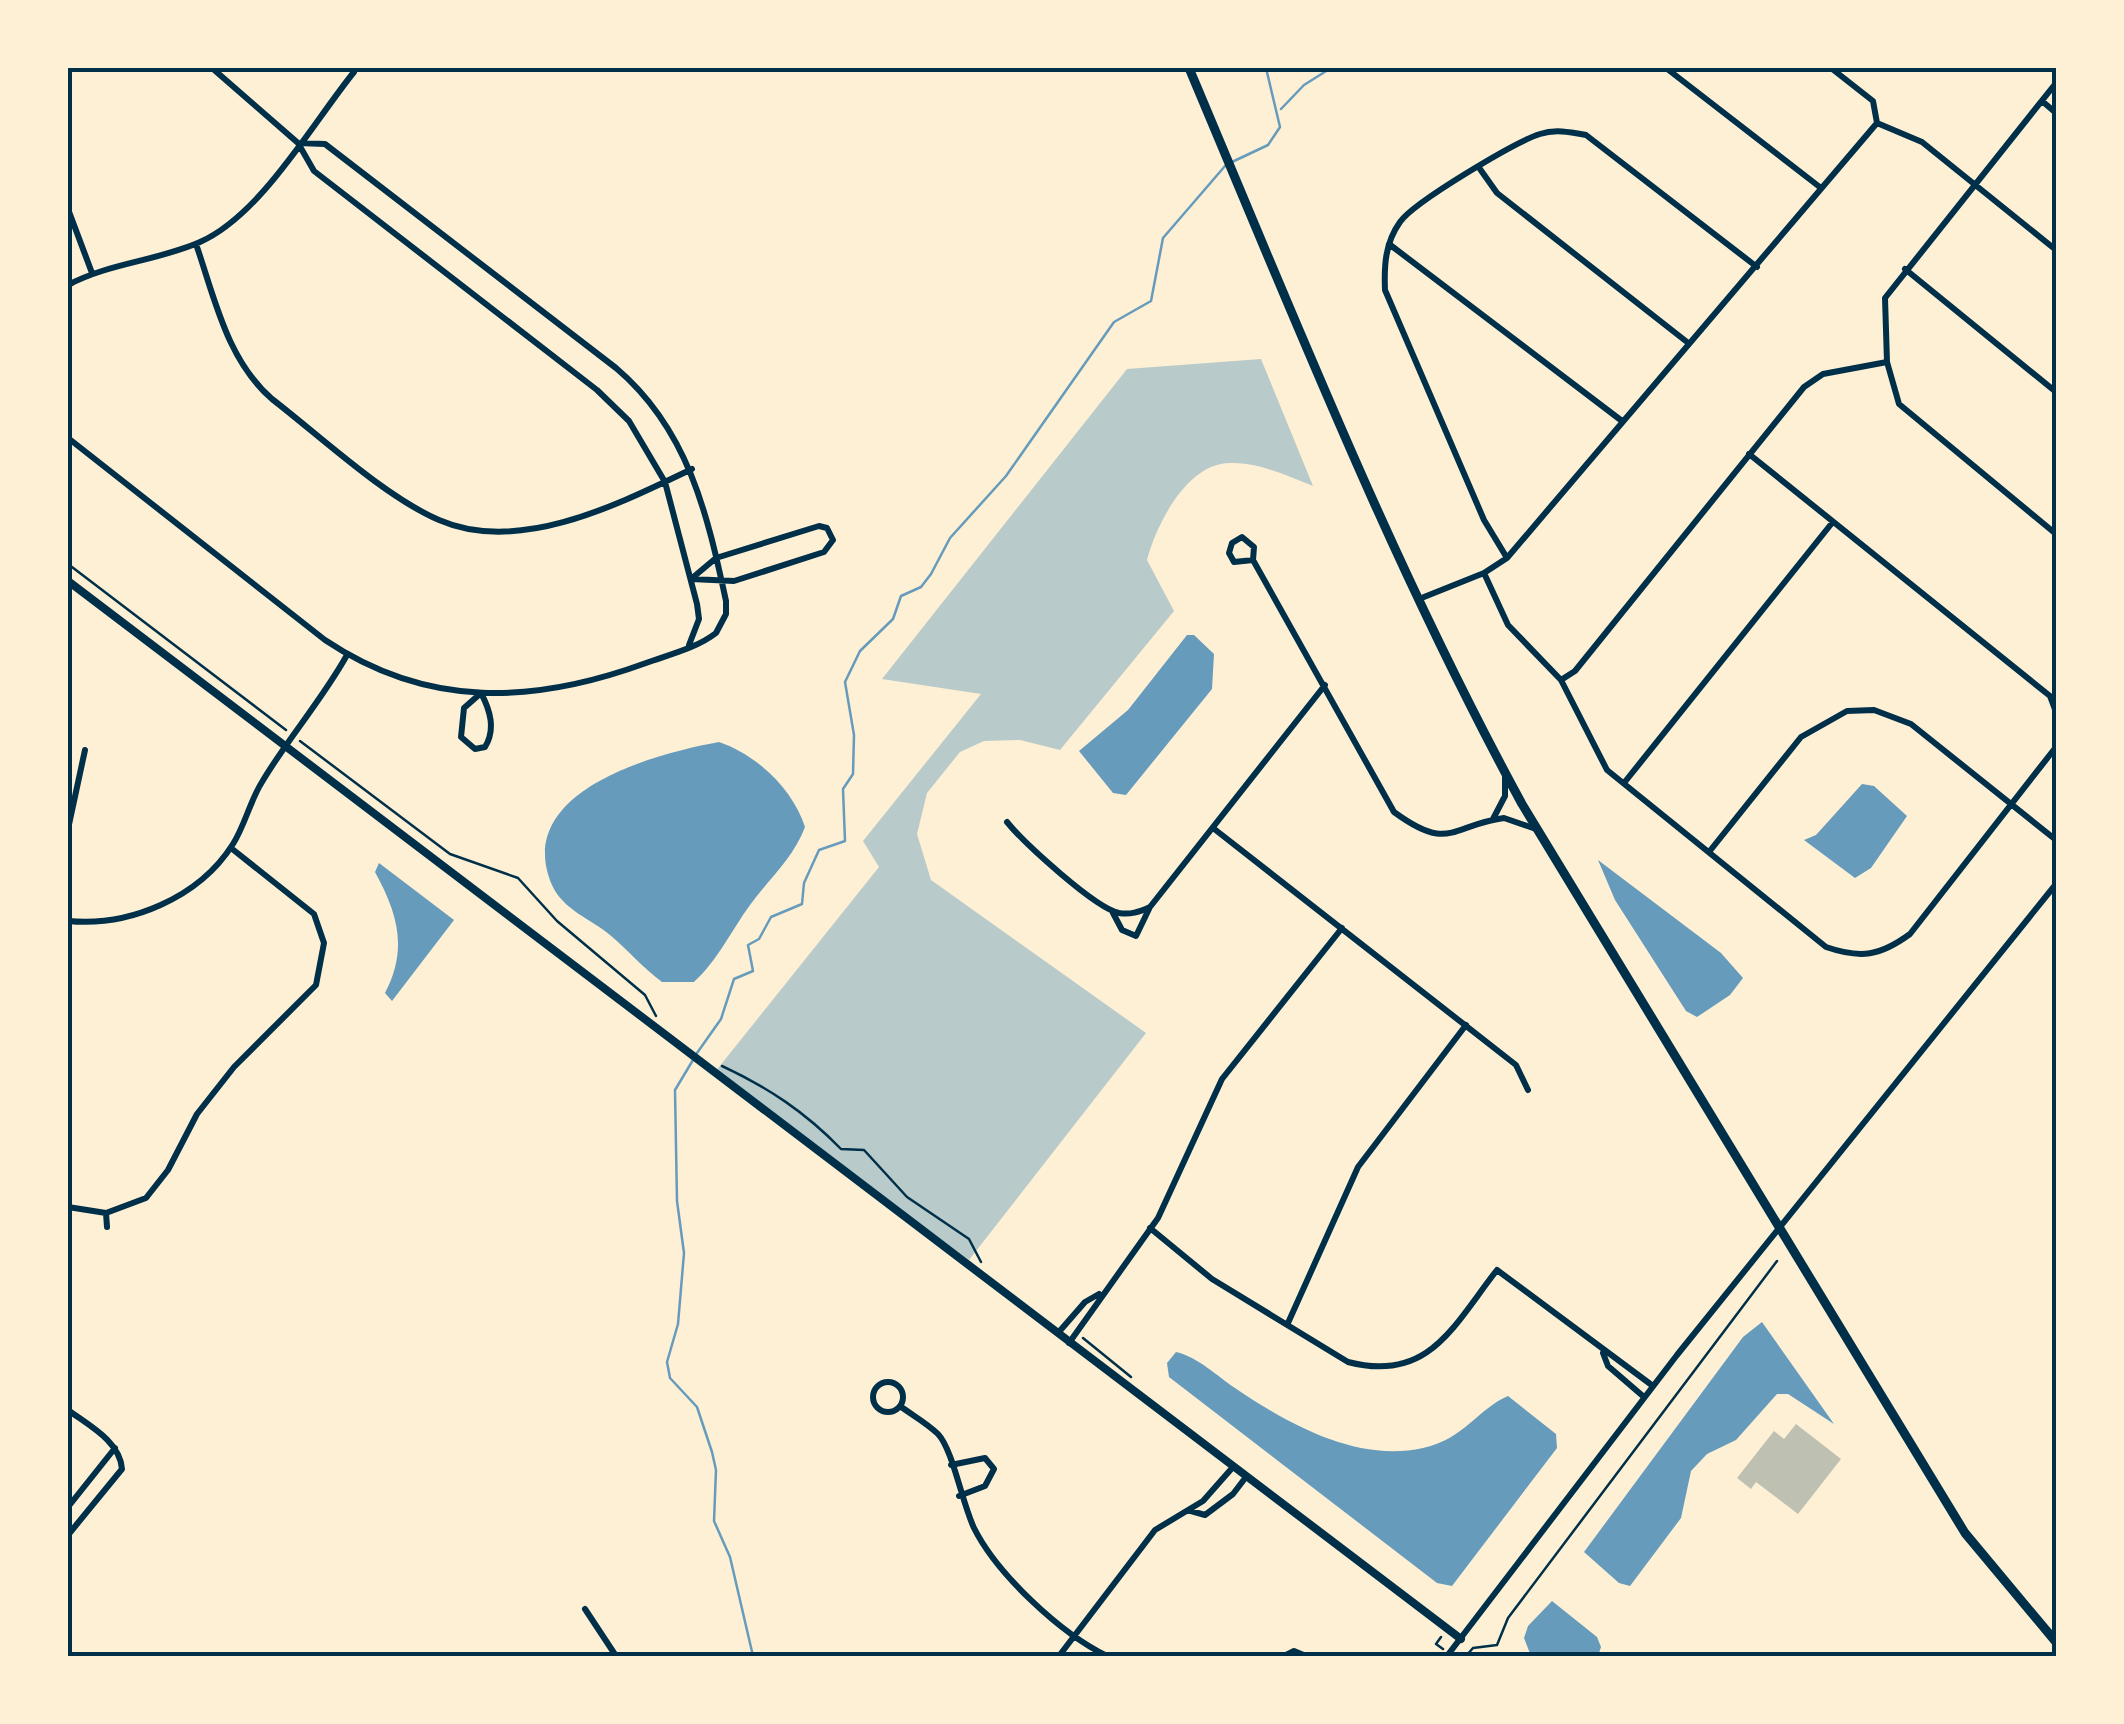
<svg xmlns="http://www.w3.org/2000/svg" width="2124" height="1724" font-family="Inter,sans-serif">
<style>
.green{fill:#b9caca}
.water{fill:#669bbc}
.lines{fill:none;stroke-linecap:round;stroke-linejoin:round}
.stream{stroke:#669bbc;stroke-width:2.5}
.building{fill:#bec0b2}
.path{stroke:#003049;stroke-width:2.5}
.minor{stroke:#003049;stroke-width:6}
.secondary{stroke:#003049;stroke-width:8}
.primary{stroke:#003049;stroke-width:9}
.neatline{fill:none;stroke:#003049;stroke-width:4}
</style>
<rect width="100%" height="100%" fill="#fdf0d5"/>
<path class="green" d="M1261 359 1313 486C1287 476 1259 462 1230 463 1187 463 1156 525 1147 560L1174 611 1060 750 1020 740 984 741 960 752 927 793 917 834 931 880 1146 1033 969 1260 715 1072 879 867 863 841 981 694 882 679 1127 369Z"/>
<path class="water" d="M1187 635H1194L1214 654 1212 689 1126 795 1113 793 1079 751 1128 710Z
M719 742C757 755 793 789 805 827 794 857 769 879 750 905 731 931 718 960 694 982H662C643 968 628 950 610 935 591 919 563 910 552 885 512 792 653 754 719 742Z
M1862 784 1874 786 1907 816 1871 868 1855 878 1804 840 1816 835Z
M1598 860 1721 953 1743 978 1730 995 1697 1017 1686 1011 1615 900Z
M379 863 454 920 392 1001 385 993C408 949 398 914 375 872Z
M1762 1322 1834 1424 1788 1394H1777L1736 1440 1707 1454 1691 1471 1681 1518 1630 1586 1619 1583 1584 1552 1743 1337Z
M1176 1352C1198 1357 1217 1376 1235 1388 1288 1424 1357 1463 1423 1448 1466 1438 1476 1410 1508 1396L1556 1434 1557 1448 1452 1586 1437 1583 1169 1377 1167 1363Z
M1552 1601 1597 1637 1601 1647 1598 1656H1531L1524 1638 1528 1626Z"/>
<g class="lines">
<path class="stream" d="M1281 109 1304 85 1331 68
M1232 162 1268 145 1280 127 1266 68
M697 1053 721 1019 734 979 753 971 748 945 759 939 771 917 802 904 804 883 819 850 845 841 843 789 853 774 854 735 845 682 860 651 893 619 901 596 921 587 931 574 950 538 1006 476 1114 322 1151 301 1163 238 1225 166
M693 1060 675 1090 677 1201 684 1253 678 1324 667 1362 670 1378 697 1407 712 1452 716 1470 714 1521 730 1557 753 1656"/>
</g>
<path class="building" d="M1796 1424 1841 1459 1798 1514 1756 1482 1751 1489 1737 1478 1774 1431 1784 1439Z"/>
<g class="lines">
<path class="path" d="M68 564 286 730
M300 741 450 854 518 878 557 921 645 995 656 1016
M722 1066C769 1088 805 1112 841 1149L864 1150 907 1197 969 1239 981 1262
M1083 1338 1131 1377
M1441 1637 1436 1644 1443 1649
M1466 1656 1473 1648 1497 1645 1508 1618 1777 1261"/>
<path class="minor" d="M212 68 298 143 314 171 597 390 629 421 665 482 697 604 699 619 689 645
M1666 68 1821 188
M1831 68 1873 101 1877 123
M2056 83 1885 298 1887 362 1899 404 2056 534
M2042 101 2056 113
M1877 123 1922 142 2056 250
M1480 169 1497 193 1687 342
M68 209 92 273
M196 244C215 299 227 360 272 399 320 436 385 497 439 520 519 555 619 504 692 469
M1389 244 1622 421
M1905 269 2056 392
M68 285C109 263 157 261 200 242 261 215 312 124 354 72
M68 438 325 640C428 709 534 704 646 663 668 655 697 648 716 633L726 614V601C707 513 688 429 616 368L325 144 298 143
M1749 454 2050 696 2056 712
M819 526 827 528 833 540 824 552 734 581 691 579 716 558Z
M1507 558 1484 520 1385 290C1384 266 1385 243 1400 222 1414 202 1515 142 1540 134 1555 129 1570 132 1586 135L1757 267
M1253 560 1234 562 1229 553 1232 543 1242 537 1254 547 1253 560 1394 812C1450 853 1451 825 1504 818L1536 829
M1484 573 1508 625 1561 680 1607 770 1826 947C1861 959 1880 956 1910 934L2056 747
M1419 599 1484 573 1507 558 1877 123
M1561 680 1575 671 1804 387 1823 374 1887 362
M481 693C490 710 496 729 485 747L475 749 461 737 464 708Z
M1624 783 1832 523
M1493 819 1505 796V774
M1007 822C1024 843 1095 908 1119 913 1130 915 1139 912 1150 907L1325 685
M1213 828 1516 1065 1528 1090
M68 829 85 750
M1709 852 1801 737 1847 711 1874 710 1911 724 2056 840
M1113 913 1122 930 1136 936 1149 909
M68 921C129 927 199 898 233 844 245 825 250 801 262 782 288 738 322 700 347 655
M68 1207 106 1213 146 1198 168 1170 197 1114 234 1067 316 985 324 943 314 914 231 848
M106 1213 107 1227
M1150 1228 1212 1279 1348 1362C1429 1383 1453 1326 1497 1270L1653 1386
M1288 1323 1358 1167 1466 1025
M1058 1333 1085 1302 1099 1294
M1069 1343 1158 1218 1222 1079 1342 928
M1603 1353 1608 1366 1644 1397
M873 1397a15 15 0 1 1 30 0a15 15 0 1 1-30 0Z
M900 1406C912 1415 927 1423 938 1434 953 1450 962 1503 974 1528 997 1574 1060 1633 1107 1656
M68 1410C88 1425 120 1441 122 1469L68 1535
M951 1465 985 1458 994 1469 985 1486 959 1496
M68 1507 115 1448
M1191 1511 1205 1515 1233 1494 1246 1477
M585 1609 616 1656
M1059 1656 1155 1530 1203 1501 1233 1467
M1284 1656 1294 1651 1306 1656
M1447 1656 1677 1355 2056 884"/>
<path class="secondary" d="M68 581 1461 1639"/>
<path class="primary" d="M1189 68C1294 317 1393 567 1522 804L1965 1533 2056 1642"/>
</g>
<rect width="2124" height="1724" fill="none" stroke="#fdf0d5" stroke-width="140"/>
<rect x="70" y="70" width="1984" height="1584" class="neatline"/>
</svg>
